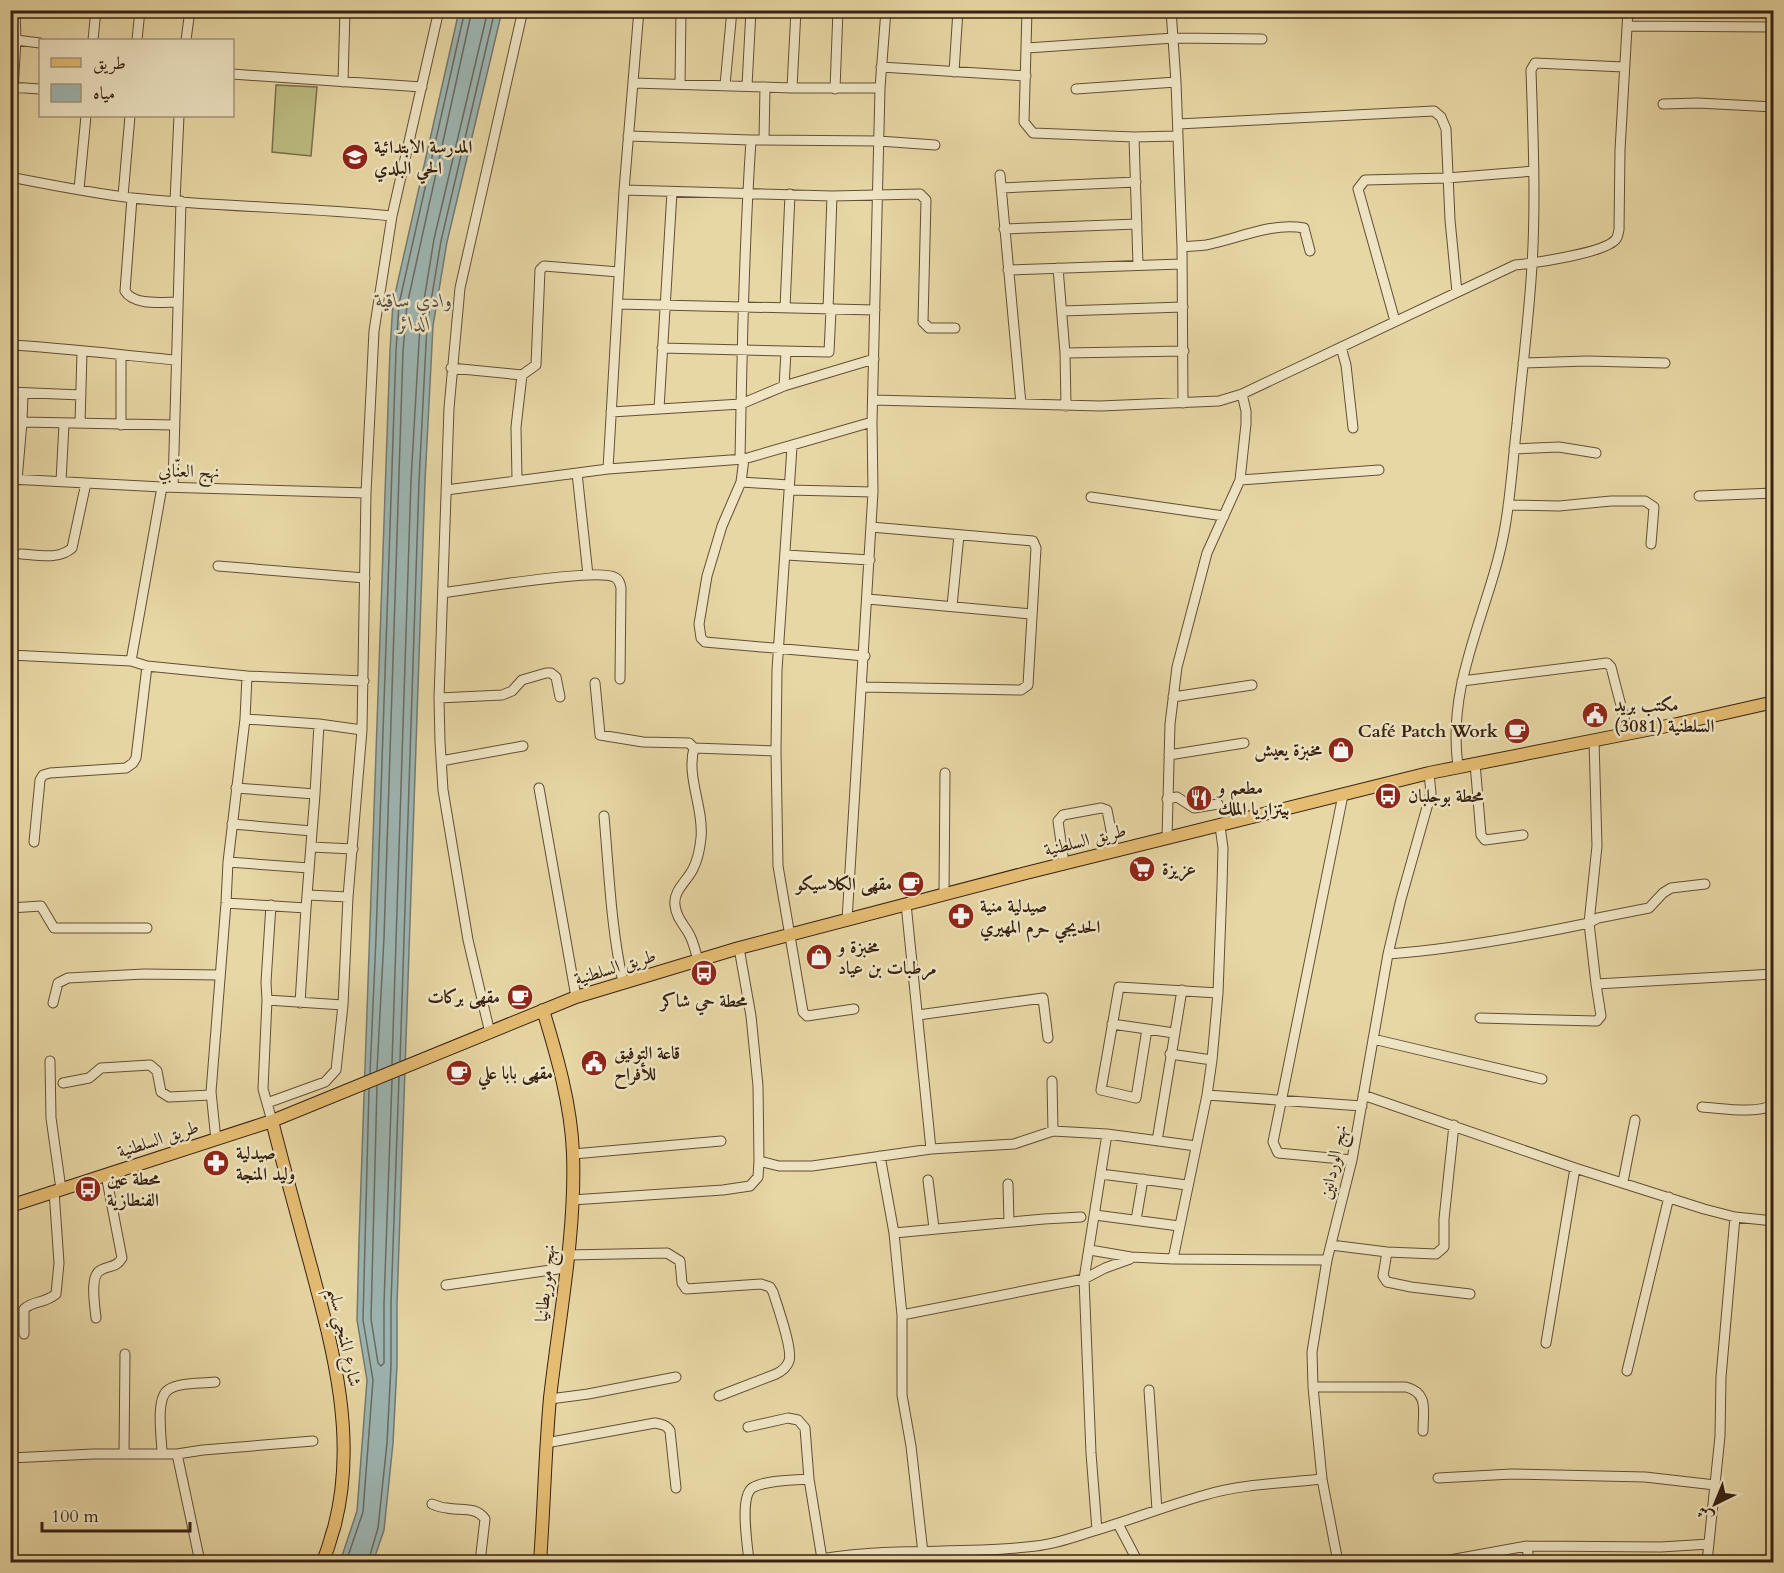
<svg xmlns="http://www.w3.org/2000/svg" width="1784" height="1573" font-family="Cardo,Amiri,serif">
<style>
.green{fill:#bcbc81;stroke:#7a6e4a;stroke-width:1.5}
.water{fill:#9db6b3;stroke:#747a73;stroke-width:1.5}
.lines{fill:none;stroke-linecap:round;stroke-linejoin:round}
.shore{stroke:#6a6b62;stroke-width:1.5}
.minor-casing{stroke:#634e36;stroke-width:11}
.major-casing{stroke:#372012;stroke-width:14}
.minor{stroke:#efe5c4;stroke-width:9}
.major{stroke:#e4bc72;stroke-width:12}
.labels{text-anchor:middle;stroke-width:5;stroke-linejoin:round;paint-order:stroke}
.poi-label{font-size:18px;font-weight:bold;fill:#372012;stroke:#efe5c4;text-anchor:start}
.street-label{font-size:18px;fill:#372012;stroke:#efe5c4}
.water-label{font-size:20px;font-style:italic;fill:#564d42;stroke:#efe5c4}
</style>
<rect width="100%" height="100%" fill="#e7d7a4"/>
<filter id="stains"><feTurbulence type="fractalNoise" baseFrequency=".00333" numOctaves="4"/><feColorMatrix values="0 0 0 0 .2 0 0 0 0 .09 0 0 0 0 .02 0 0 0 .5 -.17"/></filter>
<radialGradient id="worn" r=".72"><stop offset=".6" stop-color="#630" stop-opacity="0"/><stop offset="1" stop-color="#630" stop-opacity=".3"/></radialGradient>
<path class="green" d="M276 85 317 87 311 156 272 152Z"/>
<path class="water" d="M459 11H502L447 242 433 326 425 481 397 1304V1365L393 1443 384 1530 373 1562H340L357 1511 367 1380 357 1320 359 1241 390 350 393 303Z"/>
<g class="lines">
<path class="shore" d="M400 1061 419 481 427 325 441 241 495 10
M392 1064 411 480 420 325 434 239 488 10
M377 1070 384 938 403 351 407 305 472 10
M370 1073 376 938 396 351 399 304 465 10
M377 1086 371 1319 378 1363 381 1366 384 1363V1303L392 1080
M346 1562 363 1512 373 1380 363 1320 369 1089
M368 1562 378 1528 387 1443 391 1365V1304L399 1077"/>
<defs>
<path id="minor" d="M1027 10 1024 122 1033 133 1134 137 1178 136
M1171 10 1176 82 1182 247 1183 403
M1627 26 1774 27
M16 40 40 43
M93 40 96 10
M137 40 140 10
M186 40 190 10
M1027 48 1174 38 1262 39
M881 67 1026 76
M954 72 958 10
M232 74 422 87
M343 82 345 10
M634 83 792 88H880
M680 84 681 10
M725 85 732 10
M747 86 751 10
M10 87 40 89
M792 88 796 10
M835 89 838 10
M1076 89 1176 82
M1663 104 1698 103 1774 107
M1178 124 1434 111 1441 117 1446 129 1450 220 1457 292
M628 136 751 140 879 141 935 145
M1134 137 1138 265
M764 140 765 87
M10 142 16 40 15 10
M1000 175 1021 404
M10 177C51 185 91 193 132 198 219 207 306 207 392 216L374 331 366 493 362 730 348 897 343 1005 336 1070 325 1082 267 1103
M1001 188 1136 182
M79 189 86 116
M624 190 832 196 920 194 926 200 923 322 929 328H955
M123 196 130 116
M132 198 125 291C134 306 162 302 178 302
M175 201 179 116
M392 216 439 10
M1004 229 1137 224
M1182 247C1190 246 1198 246 1206 245 1238 239 1271 222 1304 228L1310 251
M1058 268 1065 353 1066 406
M1008 270 1181 264
M618 304 875 310
M785 308 790 194
M828 310 832 196
M1062 311 1183 307
M1395 321 1358 189 1365 180 1447 178 1534 171
M10 345C66 348 121 355 176 360
M1341 347 1346 365 1353 428
M662 348 829 352 831 310
M1065 353 1184 351
M121 355V425
M1523 363 1587 361 1665 363
M451 368 522 375
M784 386 786 352
M10 392 81 395
M873 400 1100 406 1219 401 1242 394 1515 265C1534 263 1606 253 1616 239 1618 237 1618 233 1619 230L1620 150 1628 10
M659 409 672 192
M611 412 741 404 784 386 874 359
M22 422 23 393
M80 423 82 352
M792 447 777 670 776 751 778 866 803 1012 807 1016 854 1009
M1514 449 1559 447 1596 453
M744 459 741 482 722 526 707 576 699 624 701 638 705 642 716 643 865 656
M740 460C742 353 744 247 751 140
M608 469 624 190 639 10
M577 473 588 575
M10 479 162 487 366 493
M17 480 22 422 174 425
M517 480 516 427 522 375 536 365 540 270 544 266 619 272
M1240 480 1379 470
M61 481 64 424
M741 482 789 485
M162 487 131 661 147 666 247 676 245 719 228 862 226 903 211 1092 216 1140
M173 487 181 201
M446 490 608 469 744 459 872 422
M789 490 873 492
M1699 496 1774 493
M1091 497 1224 516
M1508 505 1559 506 1611 501H1645L1654 507 1651 544
M21 554C38 555 59 560 72 548L86 483
M786 555 870 560
M218 566 365 578
M443 593C471 589 596 568 614 577 619 579 620 583 621 588L620 679
M868 599 1031 614
M952 606 959 535
M10 655 131 661
M247 676 364 681
M1462 681 1607 663 1611 667 1628 733
M595 683 600 735 643 742 689 743 694 748
M863 687 1021 690 1028 685 1036 548 1033 541 871 527
M1173 697 1252 685
M439 698 502 695 512 691 522 680 546 673H551L556 677 560 697
M319 724 362 730
M1169 755 1244 743
M441 761 523 746
M1475 763 1481 835 1485 840 1523 835
M1458 766C1446 679 1491 609 1505 527 1511 493 1513 458 1517 424 1522 371 1529 318 1532 265 1536 201 1533 135 1531 70L1535 63 1624 67
M236 788 315 794 319 724 245 719
M539 788 576 997
M1343 795 1273 1142 1278 1153 1352 1160
M1167 799 1177 797 1194 808 1218 804
M604 816C609 872 611 928 623 982
M232 824 312 831
M1167 839 1170 724 1177 667 1207 553 1240 480 1246 424V411L1242 394
M34 842 40 780 43 775 50 773 126 768 133 763 136 758 147 666
M311 847 353 849
M228 862 309 868
M1064 863 1058 821 1063 815 1101 808 1107 810 1115 851
M944 894 945 773
M308 895 348 897
M226 903 306 908 300 1003
M906 904 931 1149
M271 905 266 982 267 1000 263 1089 272 1121
M10 908 41 906 54 928H147
M306 908 315 794
M847 920 873 492 872 422 880 88 886 10
M1589 923 1597 846 1594 740
M1589 923 1598 918 1649 908 1663 893 1671 888 1705 884
M739 948 751 1016 758 1086 759 1161 779 1166H812L931 1149 1014 1144 1053 1131 1107 1134 1084 1279 1091 1453 1097 1530
M1388 954C1456 949 1522 937 1589 923L1596 984 1774 974
M698 960C696 953 694 945 691 938 686 926 676 919 675 905 673 891 687 881 693 869 697 861 700 848 701 838 704 808 686 777 694 748L776 751
M267 1000 343 1005
M53 1003 58 983 68 978 144 974 220 975
M918 1015 1043 998 1048 1038
M1480 1018 1597 1021 1601 1016 1596 984
M1112 1024 1147 1029
M490 1033 468 940 443 790 440 742 439 698 449 408 460 288 523 10
M1174 1033 1147 1029 1136 1098 1101 1090 1119 987 1218 993
M1373 1039 1542 1079
M1170 1054 1212 1060
M50 1061 51 1118 61 1189
M1052 1081 1053 1131
M63 1083 89 1078 101 1068 150 1065 157 1071 161 1092 169 1097 211 1095
M1207 1095 1362 1106
M1363 1095 1575 1168 1704 1209 1735 1217 1774 1221
M1702 1107C1721 1108 1758 1115 1774 1104
M1107 1134 1196 1146
M1157 1141 1182 990
M573 1154 721 1141
M880 1156 894 1233 902 1315
M1101 1174 1187 1185
M928 1180 934 1228
M1623 1182 1635 1120
M1008 1184 1009 1222
M10 1186 14 1205
M572 1200 723 1190 750 1186 758 1177 759 1161
M1095 1215 1179 1226
M1136 1220 1143 1179
M894 1233 1044 1219 1081 1217
M1331 1245 1387 1252 1436 1254 1444 1247V1219L1454 1125
M1090 1250 1131 1257 1173 1259 1207 1095 1212 1060 1218 993 1222 886 1223 848 1220 826
M1387 1252 1383 1276 1387 1282 1411 1287 1470 1294
M567 1255 667 1253 680 1261 682 1283 686 1289 761 1284 770 1287 773 1292C777 1305 793 1349 789 1361 787 1367 782 1371 776 1374L719 1396
M1173 1259 1327 1260
M446 1285 565 1268
M96 1318C95 1306 89 1275 101 1270 110 1265 116 1268 122 1258L106 1175
M24 1334V1309C34 1300 44 1304 56 1294L59 1263 54 1191
M1546 1343 1575 1168
M1627 1371 1669 1197
M1313 1387H1406C1429 1393 1423 1411 1423 1431
M1149 1390 1157 1510
M550 1399 588 1394 676 1377
M748 1427 788 1418 798 1420 805 1428 809 1479 822 1559
M546 1443 655 1423C661 1424 667 1425 670 1431L676 1488
M124 1454 125 1354
M162 1454C162 1439 155 1399 168 1390 179 1382 201 1384 215 1382
M177 1454 200 1562
M10 1458 93 1454H177L203 1450 313 1441
M1438 1478 1512 1474 1645 1477 1715 1485
M432 1504C437 1506 442 1508 447 1508 461 1511 476 1506 485 1519L480 1562
M1118 1524 1138 1562
M1527 1546 1661 1547 1709 1544
M923 1553 911 1446 902 1395V1315L1084 1279 1105 1268 1130 1259
M749 1562C748 1547 739 1498 752 1488 765 1480 794 1480 809 1479
M805 1562C881 1545 959 1556 1036 1546 1057 1544 1077 1536 1097 1530 1133 1519 1169 1505 1205 1495 1241 1484 1285 1483 1322 1479
M1338 1562 1322 1479 1313 1387 1312 1352 1327 1260 1352 1160 1388 954 1401 899 1431 793 1429 773
M1439 1562 1527 1546 1529 1562
M1707 1562 1720 1436 1721 1377 1735 1217"/>
<path id="major" d="M272 1121C284 1168 297 1215 310 1263 333 1349 358 1439 334 1528 330 1539 328 1552 322 1562
M10 1206 272 1121 576 997 739 948 1026 873 1429 773 1677 724 1774 702
M540 1562C544 1508 545 1453 550 1398 559 1318 576 1233 573 1153 571 1104 557 1056 543 1010"/>
</defs>
<use href="#minor" class="minor-casing"/>
<use href="#major" class="major-casing"/>
<use href="#minor" class="minor"/>
<use href="#major" class="major"/>
</g>
<defs>
<symbol id="school-disc" viewBox="-11 -11 22 22"><circle r="9.5" fill="#8f2418" stroke="#efe5c4"/><path d="M0-5L7-2L0 1L-7-2ZM-4 1L0 2.5L4 1V4Q0 6-4 4Z" fill="#fff"/></symbol>
<symbol id="civic-disc" viewBox="-11 -11 22 22"><circle r="9.5" fill="#8f2418" stroke="#efe5c4"/><path d="M-.6-6.5H3V-4.5H.6V-3L4-1V1h2V6H-6V1h2V-1L-.6-3ZM-1.2 2.5V6h2.4V2.5Z" fill="#fff"/></symbol>
<symbol id="cafe-disc" viewBox="-11 -11 22 22"><circle r="9.5" fill="#8f2418" stroke="#efe5c4"/><path d="M-5.5-4.5H6V0H3Q3 3.5 0 3.5H-2.5Q-5.5 3.5-5.5 0ZM3-3.2v2h1.7v-2ZM-6 4.5H4V6H-6Z" fill="#fff"/></symbol>
<symbol id="shop-disc" viewBox="-11 -11 22 22"><circle r="9.5" fill="#8f2418" stroke="#efe5c4"/><path d="M-5-2.5h2.3a2.7 3.5 0 0 1 5.4 0H5L5.5 6h-11ZM-1.5-2.5h3a1.5 2.3 0 0 0-3 0Z" fill="#fff"/></symbol>
<symbol id="bus-disc" viewBox="-11 -11 22 22"><circle r="9.5" fill="#8f2418" stroke="#efe5c4"/><path d="M-5-6H5V4H4V6H2V4H-2V6H-4V4H-5ZM-3.5-4V0h7V-4ZM-3.5 1.2v1.5H-2V1.2ZM2 1.2v1.5H3.5V1.2Z" fill="#fff"/></symbol>
<symbol id="restaurant-disc" viewBox="-11 -11 22 22"><circle r="9.5" fill="#8f2418" stroke="#efe5c4"/><path d="M-5-6h1v4h1v-4h1v4h1v-4h1v5L-1.5 .5V6h-2V.5L-5-1ZM5-6V6H3V1.5H1.5Q1.5-4 5-6Z" fill="#fff"/></symbol>
<symbol id="supermarket-disc" viewBox="-11 -11 22 22"><circle r="9.5" fill="#8f2418" stroke="#efe5c4"/><path d="M-6-5.5h2.5l.6 2H6L4.5 2H-2.5L-4.4-4H-6ZM-1.5 3.2a1.3 1.3 0 1 0 .1 0ZM3 3.2a1.3 1.3 0 1 0 .1 0Z" fill="#fff"/></symbol>
<symbol id="pharmacy-disc" viewBox="-11 -11 22 22"><circle r="9.5" fill="#8f2418" stroke="#efe5c4"/><path d="M-2-6h4v4h4v4h-4v4h-4v-4h-4v-4h4Z" fill="#fff"/></symbol>
</defs>
<g fill-rule="evenodd">
<use href="#school-disc" x="340" y="142" width="30" height="30"/>
<use href="#civic-disc" x="1580" y="700" width="30" height="30"/>
<use href="#cafe-disc" x="1502" y="716" width="30" height="30"/>
<use href="#shop-disc" x="1326" y="735" width="30" height="30"/>
<use href="#bus-disc" x="1373" y="781" width="30" height="30"/>
<use href="#restaurant-disc" x="1184" y="783" width="30" height="30"/>
<use href="#supermarket-disc" x="1127" y="854" width="30" height="30"/>
<use href="#cafe-disc" x="896" y="869" width="30" height="30"/>
<use href="#pharmacy-disc" x="946" y="901" width="30" height="30"/>
<use href="#shop-disc" x="804" y="942" width="30" height="30"/>
<use href="#bus-disc" x="689" y="958" width="30" height="30"/>
<use href="#cafe-disc" x="505" y="982" width="30" height="30"/>
<use href="#civic-disc" x="579" y="1048" width="30" height="30"/>
<use href="#cafe-disc" x="444" y="1058" width="30" height="30"/>
<use href="#pharmacy-disc" x="201" y="1148" width="30" height="30"/>
<use href="#bus-disc" x="73" y="1174" width="30" height="30"/>
</g>
<g class="labels">
<g class="poi-label">
<text x="374" y="153">المدرسة الابتدائية<tspan x="374" dy="21">الحي البلدي</tspan></text>
<text x="1614" y="711">مكتب بريد<tspan x="1614" dy="21">السلطنية (3081)</tspan></text>
<text x="1498" y="737" text-anchor="end">Café Patch Work</text>
<text x="1322" y="756" text-anchor="end">مخبزة يعيش</text>
<text x="1218" y="794">مطعم و<tspan x="1218" dy="21">بيتزاريا الملك</tspan></text>
<text x="1408" y="802">محطة بوجلبان</text>
<text x="1162" y="875">عزيزة</text>
<text x="892" y="890" text-anchor="end">مقهى الكلاسيكو</text>
<text x="980" y="912">صيدلية منية<tspan x="980" dy="21">الحديجي حرم المهيري</tspan></text>
<text x="838" y="953">مخبزة و<tspan x="838" dy="21">مرطبات بن عياد</tspan></text>
<text x="500" y="1003" text-anchor="end">مقهى بركات</text>
<text x="704" y="1007" text-anchor="middle">محطة حي شاكر</text>
<text x="614" y="1059">قاعة التوفيق<tspan x="614" dy="21">للأفراح</tspan></text>
<text x="478" y="1079">مقهى بابا علي</text>
<text x="236" y="1159">صيدلية<tspan x="236" dy="21">وليد المنجة</tspan></text>
<text x="107" y="1185">محطة عين<tspan x="107" dy="21">الفنطازية</tspan></text>
</g>
<g class="street-label">
<text transform="translate(189 471) rotate(2)" y="6">نهج العنّابي</text>
<text transform="translate(1085 840) rotate(-14)" y="6">طريق السلطنية</text>
<text transform="translate(615 967) rotate(-17)" y="6">طريق السلطنية</text>
<text transform="translate(158 1139) rotate(-18)" y="6">طريق السلطنية</text>
<text transform="translate(1333 1162) rotate(-78)" y="6">نهج الوردانين</text>
<text transform="translate(545 1283) rotate(-84)" y="6">نهج موريطانيا</text>
<text transform="translate(345 1337) rotate(78)" y="6">شارع المنجي سليم</text>
</g>
<g class="water-label">
<text x="414" y="307">وادي ساقية<tspan x="414" dy="23">الدائر</tspan></text>
</g>
</g>
<rect width="1784" height="1573" fill="none" stroke="#e7d7a4" stroke-width="36"/>
<rect x="12" y="12" width="1760" height="1549" fill="none" stroke="#372012" stroke-width="3"/>
<rect x="18" y="18" width="1748" height="1537" fill="none" stroke="#372012" stroke-width="1.5"/>
<rect x="39" y="39" width="195" height="78" fill="#efe5c4" stroke="#a5967d" stroke-width="1.5"/>
<rect x="51" y="58" width="30" height="9" fill="#e4bc72" stroke="#a5967d" stroke-width="1.5"/>
<text x="93" y="69" font-size="18" fill="#372012">طريق</text>
<rect x="51" y="84" width="30" height="18" fill="#9db6b3" stroke="#a5967d" stroke-width="1.5"/>
<text x="93" y="99" font-size="18" fill="#372012">مياه</text>
<g transform="translate(1715 1504) rotate(223)" stroke="#efe5c4" stroke-width="4.5" paint-order="stroke">
<path d="M0-4.5L10 22L0 15L-10 22Z" fill="#372012"/>
<text y="-9" font-size="16" font-weight="bold" text-anchor="middle" fill="#372012">ش</text>
</g>
<path d="M42 1522v9h148v-9" fill="none" stroke="#372012" stroke-width="3"/>
<text x="51" y="1522" font-size="18" fill="#372012" stroke="#efe5c4" stroke-width="4.5" paint-order="stroke">100 m</text>
<rect width="100%" height="100%" filter="url(#stains)"/>
<rect width="100%" height="100%" fill="url(#worn)"/>
</svg>
